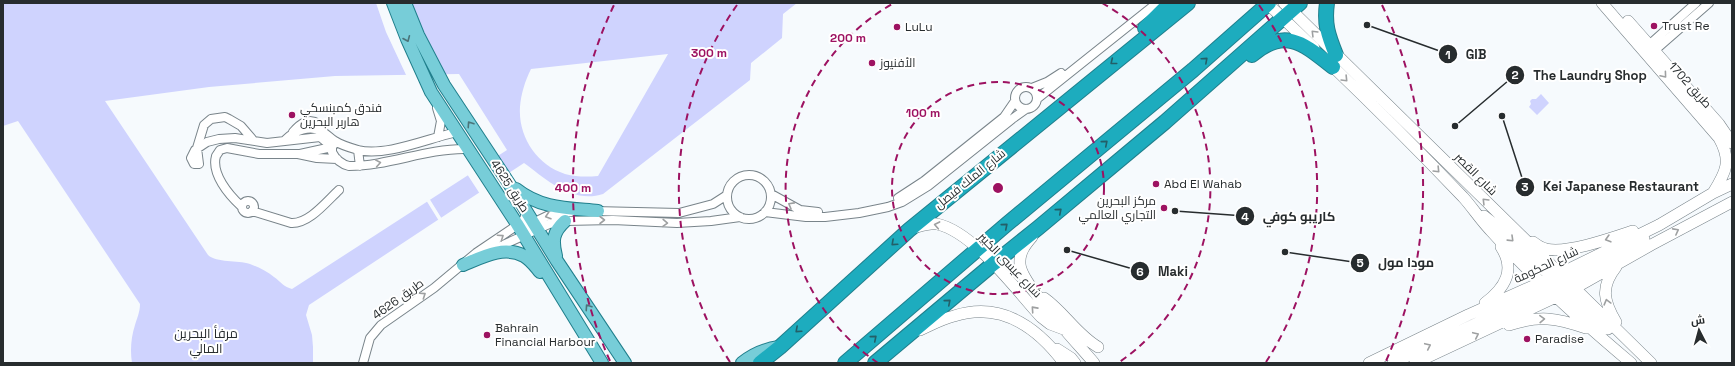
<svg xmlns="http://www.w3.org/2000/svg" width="1735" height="366" font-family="'Space Grotesk',Cairo,sans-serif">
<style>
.water{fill:#cfd3fe;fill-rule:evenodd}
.pier{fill:#f6fafd}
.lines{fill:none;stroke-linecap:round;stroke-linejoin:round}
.street-casing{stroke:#79848a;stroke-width:10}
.secondary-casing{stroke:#79848a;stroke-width:12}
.primary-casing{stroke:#207f8c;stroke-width:14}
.highway-casing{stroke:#207f8c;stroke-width:16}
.street{stroke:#fff;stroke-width:8}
.secondary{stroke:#fff;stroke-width:11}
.primary{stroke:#77cdd8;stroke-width:12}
.highway{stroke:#1dacbe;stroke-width:14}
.oneway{stroke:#9ea0a1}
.oneway2{stroke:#4b747a}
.oneway3{stroke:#235f68}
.ring{fill:none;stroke:#9d1261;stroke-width:2;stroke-dasharray:7 5}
.poi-dot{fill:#9d1261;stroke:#fff;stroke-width:1.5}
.labels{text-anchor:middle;stroke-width:4;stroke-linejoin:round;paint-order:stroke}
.poi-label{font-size:12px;fill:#272c2e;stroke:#fff;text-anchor:start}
.street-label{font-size:12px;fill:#272c2e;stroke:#fff}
.neighbourhood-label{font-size:13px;fill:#272c2e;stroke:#fff}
.centre{fill:#9d1261;stroke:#fff;stroke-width:2}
.ring-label{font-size:12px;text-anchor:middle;font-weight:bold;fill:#9d1261;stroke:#fff;stroke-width:4;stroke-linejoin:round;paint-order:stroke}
.leader{fill:none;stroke:#272c2e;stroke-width:1.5}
.callout-dot{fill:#272c2e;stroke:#fff;stroke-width:1.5}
.mark-label{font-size:12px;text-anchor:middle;font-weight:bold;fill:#fff}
.callout-label{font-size:13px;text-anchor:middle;font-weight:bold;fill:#272c2e;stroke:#fff;stroke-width:4;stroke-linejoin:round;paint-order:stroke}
</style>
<rect width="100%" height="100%" fill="#f6fafd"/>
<path class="water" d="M3 3H797L783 14 782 38 751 63 750 80 603 194C572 204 546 179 524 163L309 305 306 315 312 335 313 347V363H132C130 351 131 337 135 325 137 318 140 312 140 304L18 121 3 126ZM668 54 598 176C587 177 576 177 565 174 537 165 518 137 520 107 521 94 525 81 531 69ZM459 74 507 150 292 289C284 287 281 282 274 277 267 271 258 267 250 264 237 260 217 263 208 255L105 101 209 87 335 76Z
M1541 94 1549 103 1537 115 1529 107 1531 104 1530 101 1532 99H1536Z"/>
<path class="pier" d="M376 3H410L427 43 444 77H407L386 32Z
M497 154 510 174 480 194 467 174Z
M429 198 442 219 439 221 426 200Z"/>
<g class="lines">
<defs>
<path id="street" d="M1649 49V45L1696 3
M1650 53 1654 51 1709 3
M1015 98a11 11 0 1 1 22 0a11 11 0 1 1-22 0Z
M1032 88 1047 82 1061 73
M1038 98 1157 3
M437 108 441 121 438 137
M293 132C300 124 308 117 319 124L320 130
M253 140 241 126 229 119 225 117 211 119 204 125 197 148 199 164H194L191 158 195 150 207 142 219 139 235 138 267 143 320 137 332 147V152C336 160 341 164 349 166 388 166 425 149 464 149
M285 140C294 131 310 124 323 132 327 134 331 139 335 141 341 145 351 148 358 150 384 157 427 139 453 133
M358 150 360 166
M300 154 332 147 334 144
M727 197a22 22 0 1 1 44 0a22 22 0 1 1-44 0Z
M771 194 800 210 818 212
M898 198 924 181 1004 117 1015 101
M242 207a6 6 0 1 1 12 0a6 6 0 1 1-12 0Z
M241 206C229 195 211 174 216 156L220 150 227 148 259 154H298L317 158 337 159
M252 211 291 223C309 224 326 202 339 190
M594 211 679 213 713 204 727 195
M765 212 806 217H825L859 213 888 207 902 202 928 186 1012 119 1026 109
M520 229 547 216 571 212
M492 250 549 224 565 221 613 220 677 223 711 221 740 217
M363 363 370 338 381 325 434 288 476 253 522 222 525 217V210"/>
<path id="secondary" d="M1267 3 1314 48
M1284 3 1651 363
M1602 3 1719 138C1732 161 1726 172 1713 193
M1628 21 1719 124 1732 143
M1328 62C1374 106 1419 151 1463 197 1473 208 1481 221 1492 232 1535 280 1582 322 1631 363
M1484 216 1498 227 1557 282
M913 228C921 226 929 223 937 224 974 232 1016 290 1041 317L1050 324 1066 330
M1032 237C1025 245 1019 253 1020 264 1021 284 1079 345 1094 363
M1533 242C1537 245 1541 248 1546 249 1567 254 1612 238 1633 231
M1616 267C1600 287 1604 302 1616 322
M1563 285 1644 239
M1560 288 1608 329
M1044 298C1064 312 1077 335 1098 347
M1485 303C1505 288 1516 270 1501 247
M1509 325C1540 315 1556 318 1586 328
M920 330C931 325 942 319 954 316 1001 301 1037 327 1064 363
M1057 349 1071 358 1075 363
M1369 363 1468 315 1551 278 1659 225 1713 193 1732 184
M1393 363 1547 290 1557 283 1560 273
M1415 363 1575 288 1651 245 1732 202"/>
<path id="primary" d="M393 3 407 39 431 92 517 224 602 363
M405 3 418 35 444 85 510 185 557 261 625 363
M516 189C541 209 568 208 598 211
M556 256C552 240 553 232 565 221
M463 265C482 257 504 245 524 256 531 260 535 266 540 272
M742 363C753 354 765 349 779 347"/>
<path id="highway" d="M1327 3C1324 24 1328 35 1336 55
M1145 28 1170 3
M1252 55C1286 26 1305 45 1333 67
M760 363 780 347 909 230 1188 3
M845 363 1007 224 1193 70 1269 3
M875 363 993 264 1038 228 1165 122 1300 3"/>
</defs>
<use href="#street" class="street-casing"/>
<use href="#secondary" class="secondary-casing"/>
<use href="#primary" class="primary-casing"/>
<use href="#highway" class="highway-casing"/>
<use href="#street" class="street"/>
<use href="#secondary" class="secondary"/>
<use href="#primary" class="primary"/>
<use href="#highway" class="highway"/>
</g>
<defs><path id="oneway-chevron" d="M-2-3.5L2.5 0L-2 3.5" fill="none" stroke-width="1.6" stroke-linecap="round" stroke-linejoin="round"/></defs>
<g class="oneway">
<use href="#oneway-chevron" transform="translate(1314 33) rotate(-135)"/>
<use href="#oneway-chevron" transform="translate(1664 75) rotate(50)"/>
<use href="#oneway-chevron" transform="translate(1345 79) rotate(46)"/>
<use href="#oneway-chevron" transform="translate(378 163) rotate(-10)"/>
<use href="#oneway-chevron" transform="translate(1437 170) rotate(46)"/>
<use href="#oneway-chevron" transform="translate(1485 201) rotate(-135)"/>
<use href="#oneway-chevron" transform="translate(791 205) rotate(-151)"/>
<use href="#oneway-chevron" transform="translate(548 216) rotate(162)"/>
<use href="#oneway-chevron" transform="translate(602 220)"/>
<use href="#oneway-chevron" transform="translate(665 223) rotate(2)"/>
<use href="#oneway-chevron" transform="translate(937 225) rotate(-169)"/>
<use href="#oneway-chevron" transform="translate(1676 231) rotate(-28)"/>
<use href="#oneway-chevron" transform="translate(501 237) rotate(-34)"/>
<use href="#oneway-chevron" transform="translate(1511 239) rotate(44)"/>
<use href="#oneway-chevron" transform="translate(1608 239) rotate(164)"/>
<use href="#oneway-chevron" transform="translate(423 295) rotate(-34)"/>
<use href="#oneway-chevron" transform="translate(1607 302) rotate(-105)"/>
<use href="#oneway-chevron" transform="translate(1034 309) rotate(-132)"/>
<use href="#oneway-chevron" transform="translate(1542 319) rotate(-2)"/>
<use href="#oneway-chevron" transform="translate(1476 335) rotate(-25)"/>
<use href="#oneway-chevron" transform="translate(1428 346) rotate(-25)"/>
</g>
<g class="oneway2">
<use href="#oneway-chevron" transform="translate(407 39) rotate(67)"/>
<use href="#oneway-chevron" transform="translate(470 124) rotate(-124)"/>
<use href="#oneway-chevron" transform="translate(588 307) rotate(-124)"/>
</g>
<g class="oneway3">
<use href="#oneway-chevron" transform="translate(1205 60) rotate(-42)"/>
<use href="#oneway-chevron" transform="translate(1113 62) rotate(141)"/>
<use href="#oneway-chevron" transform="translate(1105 143) rotate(-40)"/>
<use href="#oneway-chevron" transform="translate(1059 211) rotate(-40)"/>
<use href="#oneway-chevron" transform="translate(1005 226) rotate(-40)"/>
<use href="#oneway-chevron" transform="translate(894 243) rotate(138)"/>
<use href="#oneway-chevron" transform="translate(948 302) rotate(-41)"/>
<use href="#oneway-chevron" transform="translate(798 330) rotate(138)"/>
<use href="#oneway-chevron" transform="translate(874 338) rotate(-40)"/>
</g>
<g class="ring">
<circle cx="998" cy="188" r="106"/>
<path d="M878 363A212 212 0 0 1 894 3M1102 3A212 212 0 0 1 1118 363"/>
<path d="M730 362A319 319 0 0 1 737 5M1259 5A319 319 0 0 1 1266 362"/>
<path d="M610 361A425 425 0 0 1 614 5M1382 5A425 425 0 0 1 1386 361"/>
</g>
<g class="poi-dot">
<circle cx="1654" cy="26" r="4"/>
<circle cx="897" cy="27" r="4"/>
<circle cx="872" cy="63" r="4"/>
<circle cx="292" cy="115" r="4"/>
<circle cx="1156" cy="184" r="4"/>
<circle cx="1164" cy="208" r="4"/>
<circle cx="487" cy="335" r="4"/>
<circle cx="1527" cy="339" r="4"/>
</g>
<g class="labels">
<g class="poi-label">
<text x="1662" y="30">Trust Re</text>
<text x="905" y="31">LuLu</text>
<text x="880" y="67">الأفنيوز</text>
<text x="300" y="112">فندق كمبنسكي<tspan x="300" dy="14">هاربر البحرين</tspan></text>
<text x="1164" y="188">Abd El Wahab</text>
<text x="1156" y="205" text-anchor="end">مركز البحرين<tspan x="1156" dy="14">التجاري العالمي</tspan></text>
<text x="495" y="332">Bahrain<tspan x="495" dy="14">Financial Harbour</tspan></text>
<text x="1535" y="343">Paradise</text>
</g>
<g class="street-label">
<text transform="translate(1690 85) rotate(48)" y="4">طريق 1702</text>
<text transform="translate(1476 174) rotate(45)" y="4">شارع القصر</text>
<text transform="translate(970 179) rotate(-39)" y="4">شارع الملك فيصل</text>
<text transform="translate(510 186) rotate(57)" y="4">طريق 4625</text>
<text transform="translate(1010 265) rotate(46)" y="4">شارع عيسى الكبير</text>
<text transform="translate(1546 265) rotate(-25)" y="4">شارع الحكومة</text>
<text transform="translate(398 299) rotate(-36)" y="4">طريق 4626</text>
</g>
<g class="neighbourhood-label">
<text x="206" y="338">مرفأ البحرين<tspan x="206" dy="15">المالي</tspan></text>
</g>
</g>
<circle cx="998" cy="188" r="6" class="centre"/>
<g class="ring-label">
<text x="848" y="42">200 m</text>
<text x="709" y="57">300 m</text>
<text x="923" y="117">100 m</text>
<text x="573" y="192">400 m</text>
</g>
<path class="leader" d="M1367 25L1448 54M1455 126L1515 75M1502 116L1525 187M1175 211L1245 216M1285 252L1360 263M1067 250L1140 271"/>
<g class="callout-dot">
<circle cx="1367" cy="25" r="4"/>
<circle cx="1455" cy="126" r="4"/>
<circle cx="1502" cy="116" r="4"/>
<circle cx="1175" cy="211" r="4"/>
<circle cx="1285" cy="252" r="4"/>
<circle cx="1067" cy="250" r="4"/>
<circle cx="1448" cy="54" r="10"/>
<circle cx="1515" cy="75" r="10"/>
<circle cx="1525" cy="187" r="10"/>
<circle cx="1245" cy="216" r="10"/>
<circle cx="1360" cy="263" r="10"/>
<circle cx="1140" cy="271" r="10"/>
</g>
<g class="mark-label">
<text x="1448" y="59">1</text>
<text x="1515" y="79">2</text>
<text x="1525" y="191">3</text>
<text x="1245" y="221">4</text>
<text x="1360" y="267">5</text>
<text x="1140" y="276">6</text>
</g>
<g class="callout-label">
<text x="1476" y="59">GIB</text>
<text x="1590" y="80">The Laundry Shop</text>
<text x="1621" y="191">Kei Japanese Restaurant</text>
<text x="1299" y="221">كاريبو كوفي</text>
<text x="1406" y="267">مودا مول</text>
<text x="1173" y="276">Maki</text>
</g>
<rect width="1735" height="366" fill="none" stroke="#272c2e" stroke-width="8"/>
<g transform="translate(1699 330) rotate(354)" stroke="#ffffff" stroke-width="3" paint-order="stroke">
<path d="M0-3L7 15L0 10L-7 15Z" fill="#272c2e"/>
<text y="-6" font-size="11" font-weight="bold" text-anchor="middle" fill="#272c2e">ش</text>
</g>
</svg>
